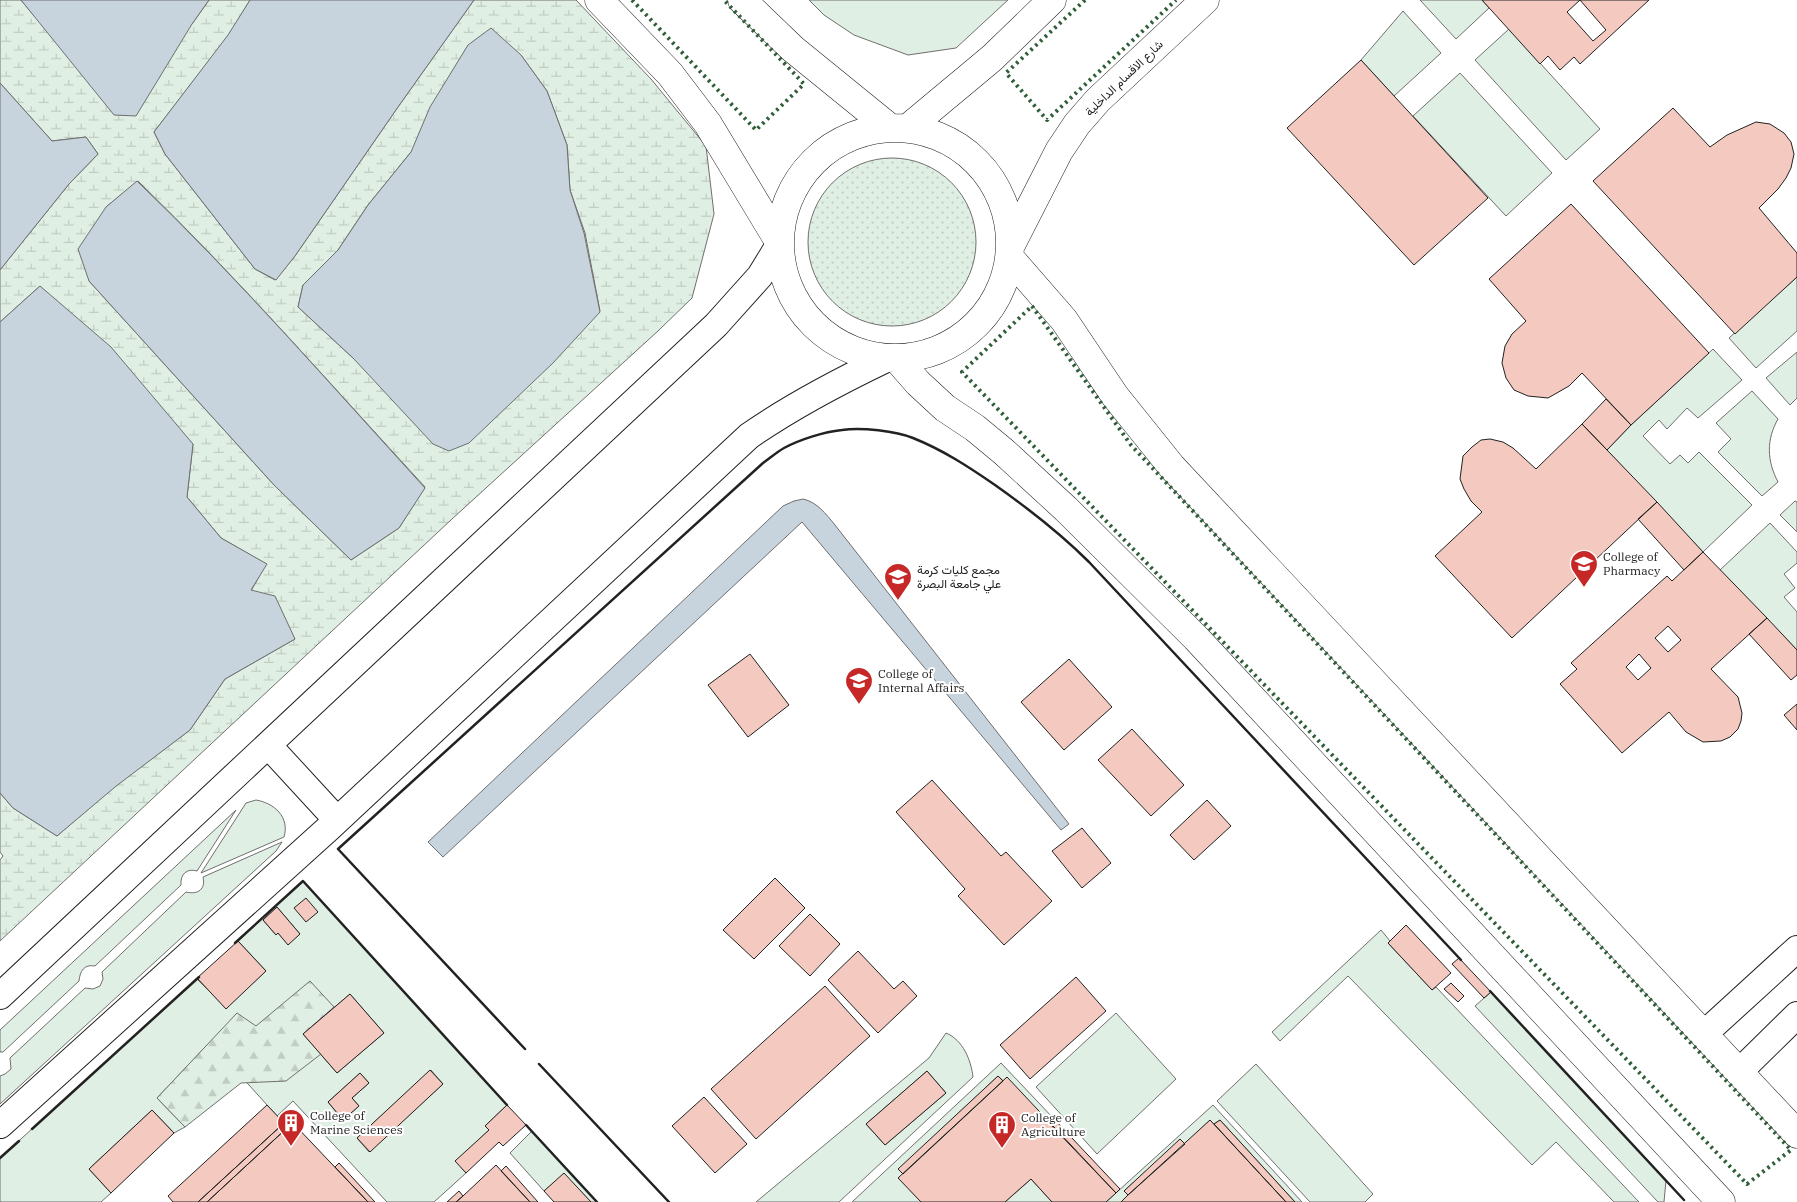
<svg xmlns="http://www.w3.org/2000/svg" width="1797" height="1202" font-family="'IBM Plex Serif',Vazirmatn,serif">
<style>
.grass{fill:#e0efe3;stroke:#6f6f6f;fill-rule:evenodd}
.forest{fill:url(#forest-firs);stroke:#6f6f6f}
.wetland{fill:url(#wetland-marsh);stroke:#6f6f6f;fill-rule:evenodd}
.park{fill:url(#park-dots);stroke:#6f6f6f}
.water{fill:#c7d3dd;stroke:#6f6f6f}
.building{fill:#f3c9c0;stroke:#222;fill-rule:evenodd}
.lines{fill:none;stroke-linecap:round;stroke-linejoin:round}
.street-casing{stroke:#222;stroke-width:28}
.secondary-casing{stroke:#222;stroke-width:29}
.street{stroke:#fff;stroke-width:26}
.secondary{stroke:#fff;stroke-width:28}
.hedge{stroke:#2f5e38;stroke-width:4;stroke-dasharray:2.5 4;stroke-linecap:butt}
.wall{stroke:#222;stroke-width:2.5}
.labels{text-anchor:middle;stroke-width:4;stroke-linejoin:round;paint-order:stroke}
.street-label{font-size:12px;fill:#222;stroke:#fff}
.poi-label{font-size:12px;fill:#222;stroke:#fff;text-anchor:start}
</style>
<defs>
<pattern id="forest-firs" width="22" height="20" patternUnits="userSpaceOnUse" patternTransform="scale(1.25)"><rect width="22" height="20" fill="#e0efe3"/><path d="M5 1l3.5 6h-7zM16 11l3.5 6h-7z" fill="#c0cdc2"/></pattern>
<pattern id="wetland-marsh" width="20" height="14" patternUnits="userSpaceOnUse" patternTransform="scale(1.25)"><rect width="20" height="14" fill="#e0efe3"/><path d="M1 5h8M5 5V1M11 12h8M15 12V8" fill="none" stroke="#c0cdc2"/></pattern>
<pattern id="park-dots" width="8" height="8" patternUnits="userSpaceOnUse" patternTransform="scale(1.25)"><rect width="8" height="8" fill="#e0efe3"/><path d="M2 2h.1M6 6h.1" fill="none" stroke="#c0cdc2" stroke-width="1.8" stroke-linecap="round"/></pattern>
</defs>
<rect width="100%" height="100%" fill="#fff"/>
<path class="grass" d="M809 0H1008L956 48 908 55 854 35 824 15Z
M1420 0H1482L1489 8 1456 39Z
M1403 11 1441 53 1394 96 1361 60Z
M1509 29 1600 129 1566 160 1475 60Z
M1460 73 1552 173 1506 216 1413 116Z
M1797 277V331L1756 368 1729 338Z
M1713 349 1742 380 1698 418 1687 408 1667 429 1659 420 1643 436 1670 464 1680 455 1688 463 1699 452 1752 505 1703 552 1607 450 1631 425Z
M1797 352V398L1790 405 1766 378Z
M1752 391 1778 419C1766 440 1767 461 1778 482L1762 496 1718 452 1731 439 1716 423Z
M1795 501 1797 502V532L1780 515Z
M1770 523 1797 552V563L1784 574 1795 588 1784 597 1797 612V650L1720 570Z
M256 800C274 803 290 817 284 837L201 873 246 803Z
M236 810 197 871C187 868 180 874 181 885L95 966C84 964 80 971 79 981L3 1052H0V1030Z
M282 842 276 851 0 1104V1076L5 1074 11 1069 10 1058 85 988 93 989 100 986 103 979 102 972 186 892C198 895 206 889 203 877Z
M303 881 507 1105 485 1126 489 1130 456 1161 466 1173 434 1202H387L293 1101 277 1116 210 1042 157 1098 185 1127 174 1133 152 1110 89 1169 111 1193 101 1202H0V1158L197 979 226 1008 266 971 238 941ZM277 907 300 934 288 944 278 933 276 935 263 920ZM350 994 384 1033 337 1073 303 1034ZM431 1070 443 1084 369 1152 357 1138ZM360 1073 369 1083 352 1098 359 1106 343 1120 328 1102Z
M1381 930 1390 941 1388 943 1432 990 1436 987 1639 1202H1614L1556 1142 1532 1165 1348 976 1280 1041 1272 1032Z
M1491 992 1666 1180 1664 1202H1658L1475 1006Z
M1116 1013 1176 1079 1097 1154 1036 1087Z
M946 1033C963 1040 971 1060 973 1077L839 1202H756L929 1058ZM927 1071 946 1093 885 1145 866 1124Z
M1001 1063 1055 1120 1050 1124 998 1076 899 1169 903 1174 899 1178 921 1202H852Z
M1256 1064 1373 1194 1365 1202H1310L1217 1101Z
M1213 1105 1302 1202H1295L1220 1120 1214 1124 1210 1120 1185 1144 1180 1140 1124 1191 1128 1195 1121 1202H1106Z
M532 1131 597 1202H591L564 1174 544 1191 510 1153Z
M1031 1179 1052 1202H1005Z"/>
<path class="forest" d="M310 981 334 1007 303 1034 321 1054 286 1081 241 1083 185 1127 157 1098 237 1013 256 1026Z"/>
<path class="wetland" d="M0 0H21L35 17 192 24 209 0H250L229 35 154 132 165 154 255 269 275 280 295 256 398 107 474 0H576L651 79 706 146 714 214 692 298 658 331 452 519 0 941V860L3 856 0 852V793L13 808 57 836 114 787 190 730 225 679 295 639 251 591 266 564 221 538 187 497 193 444 40 286 0 322V270L69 184 98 154 86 137 52 141 0 83ZM521 55 547 91 567 145 570 190 585 233 600 311 353 358 298 307 303 285 338 250 368 205 411 152ZM138 181C238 278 330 384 425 487L399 528 351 560 274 485 89 281 106 207Z"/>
<path class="park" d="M808 242a84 84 0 1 1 168 0a84 84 0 1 1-168 0Z"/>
<path class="water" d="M21 0H209L192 24 136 116 114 115Z
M250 0H474L398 107 295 256 276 280 255 269 165 154 154 132 228 35Z
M491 28 521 55 547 91 567 145 570 190 584 233 600 312 553 363 469 443 449 451 433 444 353 358 298 307 303 285 338 250 368 205 411 152 430 107 468 45Z
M0 83 52 141 86 137 98 154 69 184 0 270Z
M137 181C238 278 330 384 425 488L399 528 351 560 274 485 89 281 78 249 106 207Z
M40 286 111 347 193 444 187 497 221 538 267 564 251 590 275 596 295 639 225 679 190 730 115 787 57 836 13 808 0 793V322Z
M803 499C817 502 826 514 835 525L1069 824 1061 830 802 522 443 857 428 842 783 506 794 501Z"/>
<path class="building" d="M1482 0H1649L1580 64 1574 57 1560 70 1548 56 1540 64ZM1580 0 1606 30 1593 41 1567 12Z
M1361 60 1488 198 1414 265 1287 128Z
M1673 108 1710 147 1727 135 1756 122 1770 124 1784 133 1791 142 1794 154 1791 168 1786 178 1778 189 1759 208 1797 253V277L1735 334 1593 181Z
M1571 204 1709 353 1631 425 1582 373 1569 386 1548 398 1528 396 1514 390 1506 378 1502 363 1505 346 1512 334 1526 321 1489 279Z
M1606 399 1631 425 1607 450 1582 424Z
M1582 424 1657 502 1512 638 1435 556 1482 512 1471 501 1464 489 1460 479 1463 456 1472 447 1481 440 1490 439 1503 442 1513 448 1536 469Z
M1657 502 1703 552 1684 570 1638 519Z
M1703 552 1767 618 1711 669 1738 697 1742 713 1741 721 1738 729 1730 737 1721 741 1703 742 1686 732 1669 712 1622 753 1560 684 1577 669 1571 663 1667 576 1672 581ZM1668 626 1681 640 1668 652 1655 638ZM1639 654 1651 668 1638 680 1626 667Z
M1767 618 1797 650V675L1791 680 1749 634Z
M750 654 789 705 748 737 708 685Z
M1069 659 1112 707 1064 750 1021 702Z
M1797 704V730L1784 715Z
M1132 729 1184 785 1151 816 1098 760Z
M932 780 1001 856 1006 852 1052 901 1004 945 958 896 965 889 896 812Z
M1207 800 1231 826 1194 860 1170 835Z
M1082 828 1111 863 1082 888 1052 851Z
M775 878 805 908 754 959 723 930Z
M306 898 318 912 306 922 294 908Z
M277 907 300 934 288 945 278 933 276 935 263 920Z
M810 914 840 944 810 976 779 946Z
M1406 925 1451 973 1432 990 1388 943Z
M238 941 266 971 226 1009 197 978Z
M858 951 894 989 903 981 917 996 878 1033 828 980Z
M1459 958 1491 992 1484 998 1452 964Z
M1076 977 1106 1011 1030 1079 1000 1045Z
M1451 983 1464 996 1458 1002 1444 989Z
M825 986 870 1036 756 1139 711 1089Z
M350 994 384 1033 337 1073 303 1034Z
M430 1070 443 1084 370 1152 357 1138Z
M927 1071 946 1093 885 1145 866 1124Z
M360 1073 369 1083 352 1098 359 1106 343 1120 328 1102Z
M998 1076 1003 1081 903 1174 898 1169Z
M1007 1077 1116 1193 1106 1202H1052L1031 1179 1005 1202H921L898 1178Z
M704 1097 747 1144 715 1173 672 1126Z
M267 1105 284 1123 198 1202H173L168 1196Z
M507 1105 526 1125 503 1146 499 1142 466 1173 455 1161 489 1130 485 1126Z
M152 1110 174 1133 111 1193 89 1169Z
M1055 1120 1120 1189 1116 1193 1050 1124Z
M1210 1120 1286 1202H1121L1128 1195Z
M1220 1120 1295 1202H1286L1214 1124Z
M292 1122 368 1202H207L288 1127Z
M284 1123 288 1127 207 1202H198Z
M1180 1139 1185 1144 1128 1195 1124 1191Z
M339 1163 375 1202H368L335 1167Z
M496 1165 530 1202H456L463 1196Z
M506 1166 538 1202H530L501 1171Z
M564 1173 591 1202H554L544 1191Z
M459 1191 463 1196 456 1202H447Z"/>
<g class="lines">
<defs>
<path id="street" d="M268 745 337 820
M0 996 716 325 760 276 779 245
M1704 1034 1797 949
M1739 1072 1797 1015
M0 1125 330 827 749 436C792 406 838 382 886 359"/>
<path id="secondary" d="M599 0 670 74 708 124 778 240
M742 0 793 49 889 127
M780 243a115 115 0 1 1 230 0a115 115 0 1 1-230 0Z
M908 128 992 58 1052 0
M1011 245 1059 151 1077 124 1098 100 1205 0
M1010 258 1064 320 1115 396 1172 467 1797 1134
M897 359 918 383 945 408 975 428 1004 452 1066 509 1196 638 1721 1202"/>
</defs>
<use href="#street" class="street-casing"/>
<use href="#secondary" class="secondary-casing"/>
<use href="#street" class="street"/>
<use href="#secondary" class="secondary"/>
<path class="hedge" d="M632 0 756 130 804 84 724 0
M1085 0 1006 73 1047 120 1176 0
M1032 306 1131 445 1791 1150 1747 1184 962 372Z"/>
<path class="wall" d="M235 943 303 881 507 1105
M1490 991 1684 1200
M525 1049 338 849 763 463C770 458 777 452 784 448 801 439 824 432 842 430 861 427 896 431 913 438 943 450 969 467 995 485 1029 509 1060 533 1089 562L1461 960
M539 1064 669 1202
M526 1125 597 1202
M32 1129 199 977
M0 1158 19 1141"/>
</g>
<defs>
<symbol id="university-pin" viewBox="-11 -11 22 30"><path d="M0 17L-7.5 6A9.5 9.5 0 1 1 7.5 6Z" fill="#c62828" stroke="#fff"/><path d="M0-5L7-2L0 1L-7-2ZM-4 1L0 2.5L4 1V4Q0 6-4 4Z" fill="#fff"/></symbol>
<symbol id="building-pin" viewBox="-11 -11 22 30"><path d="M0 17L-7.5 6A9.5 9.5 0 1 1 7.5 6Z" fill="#c62828" stroke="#fff"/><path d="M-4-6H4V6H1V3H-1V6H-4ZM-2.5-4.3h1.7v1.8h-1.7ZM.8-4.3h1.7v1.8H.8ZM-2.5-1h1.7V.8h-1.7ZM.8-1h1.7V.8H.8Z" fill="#fff"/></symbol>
</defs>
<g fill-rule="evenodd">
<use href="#university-pin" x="1568" y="548" width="32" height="43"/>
<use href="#university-pin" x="882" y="561" width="32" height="43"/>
<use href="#university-pin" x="843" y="665" width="32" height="43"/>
<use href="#building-pin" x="275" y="1107" width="32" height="43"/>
<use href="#building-pin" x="986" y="1109" width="32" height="43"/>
</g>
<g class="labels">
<g class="street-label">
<text transform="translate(1124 78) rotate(-44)" y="4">شارع الاقسام الداخلية</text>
</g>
<g class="poi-label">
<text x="1603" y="561">College of<tspan x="1603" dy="14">Pharmacy</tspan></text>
<text x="917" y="574">مجمع كليات كرمة<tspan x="917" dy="14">علي جامعة البصرة</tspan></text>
<text x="878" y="678">College of<tspan x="878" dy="14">Internal Affairs</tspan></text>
<text x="310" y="1120">College of<tspan x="310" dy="14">Marine Sciences</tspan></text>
<text x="1021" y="1122">College of<tspan x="1021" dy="14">Agriculture</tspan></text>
</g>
</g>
</svg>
